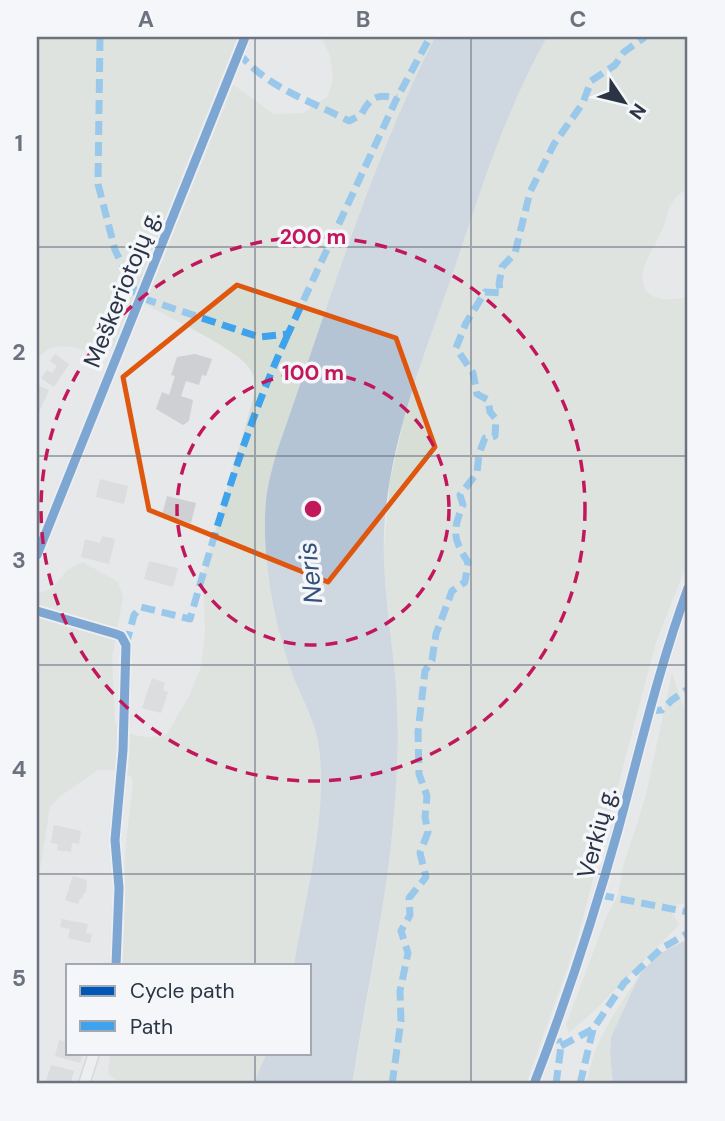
<svg xmlns="http://www.w3.org/2000/svg" width="725" height="1121" font-family="'DM Sans',sans-serif">
<style>
.green{fill:#d6ded6}
.water{fill:#b4c4d5}
.building{fill:#ced0d3}
.lines{fill:none;stroke-linecap:round;stroke-linejoin:round}
.minor-casing{stroke:#c4c6c8;stroke-width:13}
.minor{stroke:#f5f6f7;stroke-width:10}
.quiet{stroke:#3ea3ec;stroke-width:7;stroke-dasharray:14 7;stroke-linecap:butt}
.cycleway-casing{stroke:#f4f6f9;stroke-width:13}
.cycleway{stroke:#0057b8;stroke-width:9}
.marked{fill:none;stroke:#df570f;stroke-width:5;stroke-linejoin:round}
.grid{fill:none;stroke:#6c737f;stroke-width:2;stroke-opacity:0.55}
.ring{fill:none;stroke:#c2185b;stroke-width:3.5;stroke-dasharray:12 9}
.labels{text-anchor:middle;stroke-width:7;stroke-linejoin:round;paint-order:stroke}
.street-label{font-size:24px;fill:#2b3445;stroke:#f4f6f9}
.water-label{font-size:26px;font-style:italic;fill:#34527a;stroke:#f4f6f9}
.centre{fill:#c2185b;stroke:#f4f6f9;stroke-width:3.5}
.ring-label{font-size:21px;text-anchor:middle;font-weight:bold;fill:#c2185b;stroke:#f4f6f9;stroke-width:7;stroke-linejoin:round;paint-order:stroke}
.neatline{fill:none;stroke:#6c737f;stroke-width:2.5}
.grid-label{font-size:23px;text-anchor:middle;font-weight:bold;fill:#6c737f}
</style>
<rect width="100%" height="100%" fill="#e6e8ea"/>
<path class="green" d="M37 37H238L223 75 232 84 274 114 303 113 327 97 333 80 330 55 321 37H435C369 167 327 310 278 448 273 465 268 482 266 500 261 552 273 618 290 668 300 695 315 718 319 748 328 815 305 899 294 965H119L126 843 133 782 130 776 111 770H98L59 797 50 807 37 888V593C54 592 56 581 68 570 72 567 78 565 83 562L118 582 123 597 112 658 115 721 119 729C135 736 149 740 167 734L189 696 201 667 205 632 203 574 256 389C255 379 253 372 246 364 227 344 173 320 147 305L132 306 114 346C94 367 62 327 37 360Z
M547 37H688V188C665 203 671 211 661 232 656 245 645 258 643 272 638 301 669 303 688 296V561L656 642 576 944 526 1084H352L378 938 394 819 398 710 383 559 390 482 404 418 417 376 500 133 524 77Z
M672 673 688 720V903L678 904 671 911 679 925 597 1008 569 1033 566 1025 607 915 618 895 623 867 646 795Z
M640 974 611 1037 610 1053 613 1084H587C592 1042 617 1010 640 974Z
M110 1053H267L253 1084H122L108 1074Z"/>
<path class="water" d="M435 37H547C503 115 480 194 451 278 425 353 395 428 386 508 380 557 387 599 392 648 397 686 399 724 397 762 394 871 369 977 352 1084H253L267 1053H310V965H294C305 899 328 815 319 748 315 718 300 696 290 668 273 618 261 552 266 500 268 482 273 465 278 448 327 310 369 167 435 37Z
M688 939V1084H613L610 1053 611 1037 640 974 659 954Z"/>
<path class="building" d="M55 354 69 364 54 387 41 378 47 370 52 373 57 366 50 361Z
M195 354 212 359 206 376 202 375 199 385 186 381 181 396 193 400 189 421 183 425 156 409 162 392 169 395 175 376 171 375 177 357Z
M37 385 49 390 39 412 37 411Z
M100 479 128 486 124 504 96 497Z
M167 496 196 503 191 523 162 515Z
M102 536 115 539 109 564 81 557 85 539 100 543Z
M149 561 178 568 173 587 144 579Z
M152 678 165 683 163 690 168 692 161 713 142 708Z
M54 825 81 831 79 844 72 843 71 852 57 850 58 844 51 843Z
M73 876 87 880 86 893H84L82 899 80 898 78 904 65 900Z
M62 919 88 924 86 933 92 934 90 943 68 938 70 929 60 927Z
M59 1040 68 1042V1053H83L80 1063 55 1056Z
M51 1065 74 1071 70 1084H45Z"/>
<g class="lines">
<defs>
<path id="minor" d="M37 555 245 37
M37 611 116 634 121 636 126 645 123 750 115 840 119 888 116 965
M84 1084 94 1053
M534 1084C566 1001 594 916 618 830 640 749 659 667 688 588"/>
</defs>
<use href="#minor" class="minor-casing"/>
<use href="#minor" class="minor"/>
<path class="quiet" d="M100 37 98 184 115 250 139 299H145L259 337 288 334 396 100 430 37
M238 52C267 88 309 100 349 121L361 115C371 96 377 94 397 98
M126 645 134 615 141 607 190 619C218 522 246 426 288 334
M649 711 662 710 672 700 688 689
M600 895 688 912
M561 1046 593 1029 624 983 662 948 688 933
M392 1084 401 1021 400 991 408 953 401 931 410 915 409 898 426 877 420 853 428 832 425 817 427 796 419 774 418 732 425 671 432 660 436 634 452 591 465 582 468 562C453 539 452 531 463 505L460 495 477 473 479 454 485 438 495 436 496 419 490 412 488 400 477 394 473 373 456 348 466 323 485 292 501 293 499 284 502 267 515 253 530 192 554 144 583 103 591 81 615 65 624 52 645 37
M556 1084 561 1046 558 1039
M580 1084 593 1029"/>
<defs>
<path id="cycleway" d="M37 555 245 37
M37 611 116 634 121 636 126 645 123 750 115 840 119 888 116 965
M534 1084C566 1001 594 916 618 830 640 749 659 667 688 588"/>
</defs>
<use href="#cycleway" class="cycleway-casing"/>
<use href="#cycleway" class="cycleway"/>
</g>
<path d="M0 0H725V1121H0ZM237 285 396 338 435 447 328 582 149 510 123 377Z" fill="#e6e8ea" fill-opacity=".55" fill-rule="evenodd"/>
<path class="marked" d="M237 285 396 338 435 447 328 582 149 510 123 377Z"/>
<path class="grid" d="M255 37V965M471 37V1084M37 247H688M37 456H688M37 665H688M37 874H688M255 1053V1084"/>
<g class="ring">
<circle cx="313" cy="509" r="136"/>
<circle cx="313" cy="509" r="272"/>
</g>
<g class="labels">
<g class="street-label">
<text transform="translate(122 289) rotate(-68)" y="8">Meškeriotojų g.</text>
<text transform="translate(597 833) rotate(-75)" y="8">Verkių g.</text>
</g>
<g class="water-label">
<text transform="translate(310 573) rotate(-96)" y="9">Neris</text>
</g>
</g>
<circle cx="313" cy="509" r="10" class="centre"/>
<g class="ring-label">
<text x="313" y="244">200 m</text>
<text x="313" y="380">100 m</text>
</g>
<rect width="725" height="1121" fill="none" stroke="#f4f6f9" stroke-width="77"/>
<rect x="66" y="964" width="245" height="91" fill="#f4f6f9" stroke="#a4a8b1" stroke-width="2"/>
<rect x="80" y="986" width="35" height="10" fill="#0057b8" stroke="#a4a8b1" stroke-width="2"/>
<text x="130" y="998" font-size="21" fill="#2b3445">Cycle path</text>
<rect x="80" y="1021" width="35" height="10" fill="#3ea3ec" stroke="#a4a8b1" stroke-width="2"/>
<text x="130" y="1034" font-size="21" fill="#2b3445">Path</text>
<g transform="translate(624 102) rotate(125)" stroke="#f4f6f9" stroke-width="5" paint-order="stroke">
<path d="M0-5L12 26L0 18L-12 26Z" fill="#2b3445"/>
<text y="-10" font-size="19" font-weight="bold" text-anchor="middle" fill="#2b3445">N</text>
</g>
<rect x="38" y="38" width="648" height="1044" class="neatline"/>
<g class="grid-label">
<text x="146" y="27">A</text>
<text x="363" y="27">B</text>
<text x="578" y="27">C</text>
<text x="19" y="151">1</text>
<text x="19" y="360">2</text>
<text x="19" y="568">3</text>
<text x="19" y="777">4</text>
<text x="19" y="986">5</text>
</g>
</svg>
